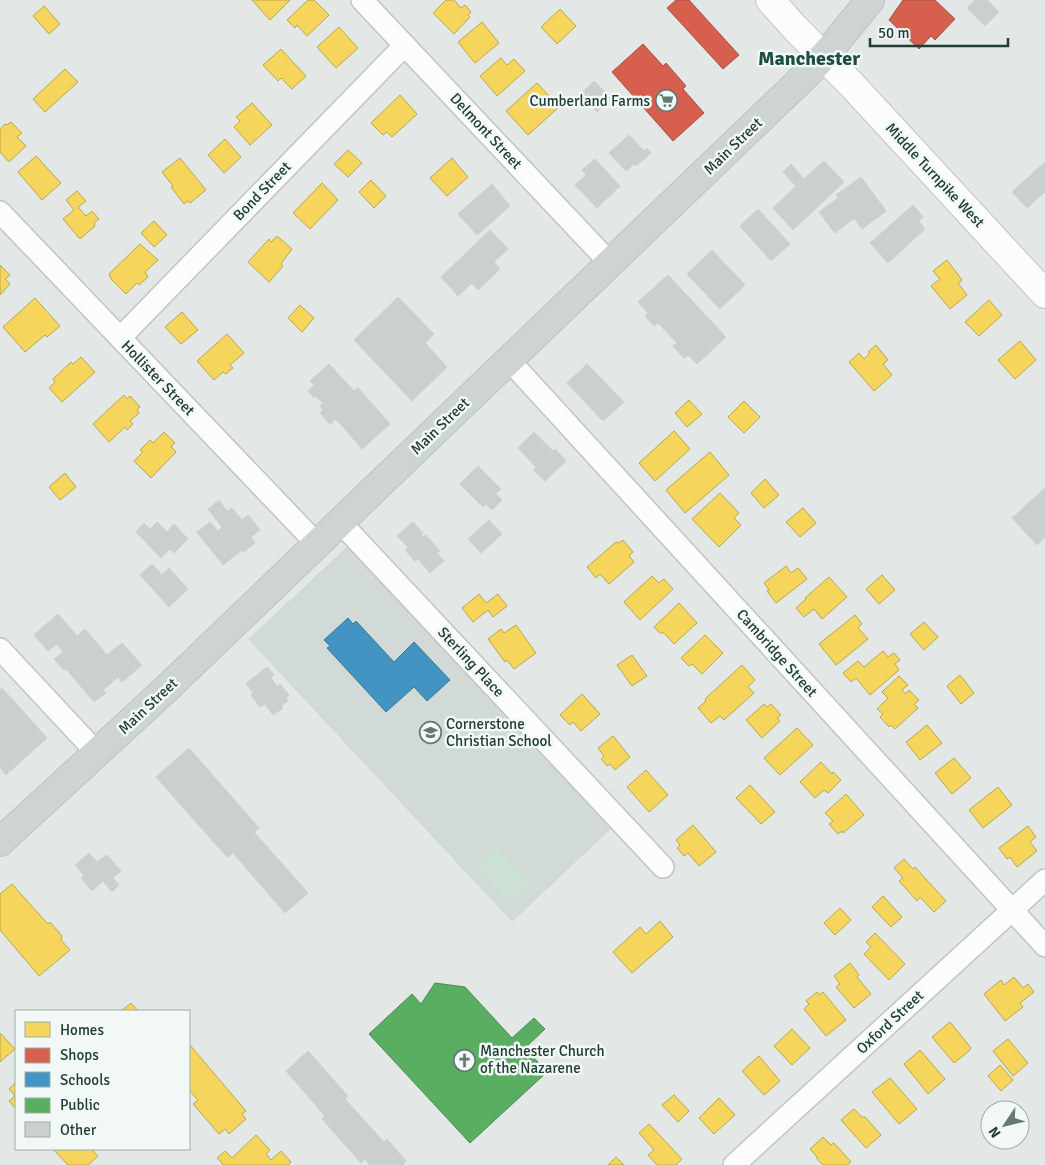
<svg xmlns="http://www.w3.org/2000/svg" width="1045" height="1165" font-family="Signika,sans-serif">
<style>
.built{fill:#d1dad6}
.green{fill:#cce1d4}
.homes{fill:#f6d55c;stroke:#b6a751}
.shops{fill:#d6604d;stroke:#a05546}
.schools{fill:#4393c3;stroke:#397999}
.public{fill:#5aae61;stroke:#498c54}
.building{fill:#cad0ce;stroke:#ccd1cf}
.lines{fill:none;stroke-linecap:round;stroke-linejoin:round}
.minor-casing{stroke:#c0c5c3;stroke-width:24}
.secondary-casing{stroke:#bfc6c4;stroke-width:30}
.primary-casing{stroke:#bcc5c3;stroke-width:30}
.minor{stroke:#fbfcfb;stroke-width:21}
.secondary{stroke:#fbfcfb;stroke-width:28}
.primary{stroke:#cdd4d3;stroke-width:28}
.labels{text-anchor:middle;stroke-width:5;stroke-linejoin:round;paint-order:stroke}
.poi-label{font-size:15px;fill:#213b36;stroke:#f1f8f5;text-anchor:start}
.street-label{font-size:15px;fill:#213b36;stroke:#f1f8f5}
.district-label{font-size:20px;font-weight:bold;fill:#1d4d45;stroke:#f1f8f5}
</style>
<rect width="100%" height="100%" fill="#e3e8e6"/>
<path class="built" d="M349 545 613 827 512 922 248 639Z"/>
<path class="green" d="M496 848 530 885 510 903 476 866Z"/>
<path class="homes" d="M252 0H290L270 20Z
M308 0H314L329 15 307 36 297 25 295 28 287 20Z
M446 0H454L461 8 465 5 471 12 468 15 470 17 454 34 433 13Z
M44 6 60 24 49 34 33 16Z
M560 9 576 26 557 44 541 27Z
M482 22 499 43 475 63 458 42Z
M339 27 358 48 336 68 317 47Z
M281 49 306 76 292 89 281 78 278 81 263 65Z
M501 58 507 65 514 59 525 71 497 96 480 76Z
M65 69 78 82 45 112 33 99Z
M537 83 559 107 528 135 506 111Z
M400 95 417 114 392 137 387 132 383 135 371 123Z
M252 103 272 125 250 145 234 127 240 121 236 117Z
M11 122 22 133 17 137 26 146 9 162 0 152V129L5 124 7 125Z
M225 139 241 157 224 173 208 155Z
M348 150 362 163 348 177 334 164Z
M36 156 61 183 42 200 18 172Z
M180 158 206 190 190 203 188 201 184 204 171 187 173 186 162 172Z
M452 158 468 177 447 196 430 178Z
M371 180 386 196 374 208 359 192Z
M322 183 338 200 310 229 293 213Z
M77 191 86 201 78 207 86 216 92 211 99 219 94 223 95 226 80 239 63 219 74 210 66 200Z
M154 221 167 235 154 247 141 233Z
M277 236 292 249 281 264 283 266 269 282 248 262 269 239 271 242Z
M140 244 158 260 145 272 148 277 139 285 137 283 126 294 111 279 109 274Z
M947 260 962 280 958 283 967 295 950 309 931 286 940 279 933 271Z
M0 265 10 275 5 279 10 284 0 295Z
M35 298 60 326 47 337 45 335 25 352 3 327Z
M989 300 1002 315 979 336 965 322Z
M300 305 314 318 302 332 288 318Z
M182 312 198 330 181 344 165 327Z
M227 334 244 353 230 365 233 368 226 374 223 372 214 380 197 361Z
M1020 341 1036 360 1015 379 998 360Z
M876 345 888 360 883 364 892 375 874 391 849 362 859 353 864 359 869 354V351Z
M81 357 95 372 62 402 49 388 55 382 53 379 71 362 73 364Z
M124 395 127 399 130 396 140 407 137 410 139 413 130 421 133 424 127 430 125 427 109 442 93 424Z
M689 400 702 414 687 427 675 413Z
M744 401 760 417 744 433 728 417Z
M674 431 690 449 655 481 639 463Z
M164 432 175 443 171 446 176 452 151 478 134 461 143 452 140 450 150 440 153 443Z
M710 452 729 475 685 513 666 490Z
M65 473 76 487 60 500 49 487Z
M765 479 779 495 764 508 751 493Z
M720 493 739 513 734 518 741 525 719 547 692 519Z
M803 508 816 523 800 537 786 522Z
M623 540 633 552 629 556 634 562 609 584 600 574 596 578 587 567 616 542 619 543Z
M786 566 791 573 798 568 807 579 776 603 767 591 769 590 764 583Z
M882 575 895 590 879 604 866 589Z
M652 576 659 583 664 579 673 589 640 620 624 602Z
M829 577 847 597 822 619 814 609 804 617 796 608 806 599 805 598Z
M479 594 486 603 498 594 507 606 493 617 488 610 473 622 462 608Z
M679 603 697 623 674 644 663 632 661 634 654 627Z
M855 615 862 624 858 628 868 639 836 665 819 644Z
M924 622 938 637 924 650 910 634Z
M516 625 536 653 514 669 507 660 505 662 488 639 501 629 504 633Z
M705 635 723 653 702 674 692 664 689 666 681 658Z
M883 651 888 657 894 653 900 660 895 664 899 670 870 695 856 678 851 682 843 673 858 661 864 667Z
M632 655 647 676 632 686 617 665Z
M742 665 755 680 748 687 754 693 724 720 720 716 711 723 698 708 705 702 706 698Z
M960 675 974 693 961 704 947 686Z
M899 676 908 685 902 690 906 694 909 690 919 700 914 704 918 708 895 729 891 725 889 727 880 717 883 714 877 709 888 698 882 692Z
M582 694 600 714 581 731 573 722 570 725 560 715Z
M764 704 767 707 771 704 781 715 777 718 780 721 762 738 746 720Z
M927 725 942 743 920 760 906 742Z
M797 728 813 745 780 775 764 758Z
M613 736 630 757 615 770 610 764 607 766 601 759 604 756 598 748Z
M954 758 971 778 952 794 935 773Z
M821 762 832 774 833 772 841 780 828 793 824 790 815 798 800 782Z
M646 770 668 795 649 812 627 787Z
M750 785 775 812 761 824 736 798Z
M998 787 1012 805 983 828 969 810Z
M846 794 864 815 843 833 842 831 838 834 829 824 833 821 825 813Z
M693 825 716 852 699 866 688 853 684 856 677 848 680 845 676 840Z
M1028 826 1036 837 1030 842 1037 851 1017 867 1010 857 1007 859 999 848Z
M904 859 913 869 915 867 946 901 934 912 920 897 917 901 899 881 903 878 894 868Z
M12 884 48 924 50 922 62 936 61 940 70 950 39 976 0 930V894Z
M883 896 902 917 891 927 872 907Z
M840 908 851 920 835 935 824 923Z
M660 921 673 937 632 973 613 952 640 927 646 934Z
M875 933 905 964 889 980 864 954 871 947 866 942Z
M850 963 859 975 857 977 871 994 854 1008 836 987 840 984 834 976Z
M1014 977 1023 988 1028 984 1034 992 1020 1003 1023 1007 1005 1021 984 994 1001 980 1004 985Z
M817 992 819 995 823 992 846 1020 826 1036 804 1009 809 1004 806 1001Z
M131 1003 138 1011H121Z
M950 1022 971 1048 969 1051 954 1063 932 1037Z
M792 1029 810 1048 792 1065 774 1046Z
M0 1033 15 1049 0 1062Z
M1008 1039 1028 1063 1013 1076 993 1051Z
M189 1044 246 1111 242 1114 246 1119 229 1134 225 1129 219 1134 193 1104 198 1100 189 1090Z
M920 1050 945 1079 928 1094 904 1064Z
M759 1056 780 1081 764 1095 742 1071Z
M1000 1065 1013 1080 1001 1091 988 1076Z
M890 1078 917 1109 899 1124 872 1092Z
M16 1082V1109L9 1101 15 1096 9 1089Z
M674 1095 689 1111 678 1122 662 1105Z
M719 1098 735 1115 714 1134 699 1118Z
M854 1109 862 1117H865L881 1135 866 1148 841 1120Z
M649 1124 682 1159 676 1165H657L648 1155 654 1150 639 1133Z
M256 1135 270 1150 266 1154 271 1160 281 1151 291 1162 288 1165H222L223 1164 217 1158 225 1151 232 1158Z
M823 1137 831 1145 834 1143 851 1162 847 1165H823L817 1159V1157L810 1149Z
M53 1149H94L92 1150 98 1156 88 1165H68Z
M616 1157 624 1165H608Z"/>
<path class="shops" d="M676 0H689L739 55 723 69 667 8Z
M903 0H935L955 19 935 40 931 36 919 49 889 20Z
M643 44 663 66 666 63 686 86 683 89 704 113 673 141 612 72Z"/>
<path class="schools" d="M348 618 353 624 356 621 394 662 414 642 450 680 427 701 414 687 386 712 327 648 330 646 324 640Z"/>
<path class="public" d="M435 983 465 987 512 1038 534 1018 545 1029 525 1048 547 1072 470 1143 369 1034 412 994 421 1004Z"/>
<path class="building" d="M975 0H987L999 12 985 26 967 8Z
M594 81 611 98 597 112 580 95Z
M629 135 644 151 647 148 651 153 636 166 634 164 626 171 609 153Z
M595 159 620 186 597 208 575 185 586 175 582 170Z
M824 161 844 182 793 230 773 208 796 186 783 172 791 164 804 179Z
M1045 162V192L1027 208 1012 192Z
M861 177 886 211 862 229 854 218 835 233 819 212 838 198 836 195Z
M492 184 510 206 477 235 458 214Z
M913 205 923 217 919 221 925 229 888 263 870 243Z
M758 209 790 244 771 261 740 226Z
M490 230 508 249 494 262 500 269 478 290 472 283 458 296 441 277Z
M712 250 745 285 720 309 687 274Z
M668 275 726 337 697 364 688 355 684 358 673 346 677 343 658 323 654 326 645 316 648 313 638 302Z
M398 297 434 334 425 343 447 367 412 401 354 340Z
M329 364 354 391 358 388 390 424 362 449 336 419 330 424 320 413 323 410 320 406 323 403 317 397H313L308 391 314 385 310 381Z
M587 364 624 402 603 421 567 383Z
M534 432 553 451 555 449 566 461 545 481 533 470 536 467 518 448Z
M478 466 501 489 496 494 502 500 492 510 486 504 483 507 460 484Z
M1045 488V537L1037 545 1012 518Z
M219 500 227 511 232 508 242 520 248 515 260 530 251 537 255 543 244 552 242 550 223 565 197 532 210 522 218 531 222 527 208 509Z
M489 520 502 534 481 553 468 539Z
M157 522 167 532 174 524 188 539 174 553 170 549 161 558 136 532 144 523 150 529Z
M413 522 423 533 421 535 423 537 426 535 440 551 437 553 444 561 430 573 418 559 415 561 405 550 408 547 397 536Z
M152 564 162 575 169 568 188 589 169 607 140 575Z
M58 614 77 636 85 629 107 655 122 643 142 665 122 682 118 677 103 690 106 693 94 702 66 669 64 670 54 659 63 652 57 644 48 651 34 635Z
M267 667 274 675 271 678 277 687 280 684 289 695 286 698 288 701 282 705V709L273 715 265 704 260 707 251 695 253 693 246 683Z
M2 688 47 738 6 775 0 768V690Z
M189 748 259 828 254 832 308 893 285 913 233 853 227 857 156 777Z
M89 853 97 862 107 855 121 871 113 878 119 885 112 892 103 881 92 891 81 878 84 875 75 865Z
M308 1051 348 1096 345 1099 384 1142 387 1139 406 1161 403 1164 404 1165H370L365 1159 361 1163 322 1119 325 1116 286 1071Z"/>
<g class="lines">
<defs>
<path id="minor" d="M362 0 610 263
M0 212 317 544
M120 338 405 45
M509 360 1045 946
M340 522 663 867
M0 649 97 753
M734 1165 1045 880"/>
<path id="secondary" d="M770 0 796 29 851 84 1045 294"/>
<path id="primary" d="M0 842 164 691 805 76 832 47 870 0"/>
</defs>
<use href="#minor" class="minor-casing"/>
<use href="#secondary" class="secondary-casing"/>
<use href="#primary" class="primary-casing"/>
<use href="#minor" class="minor"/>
<use href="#secondary" class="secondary"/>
<use href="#primary" class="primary"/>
</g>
<defs>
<symbol id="supermarket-ring" viewBox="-11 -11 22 22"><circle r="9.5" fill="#f1f8f5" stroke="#657874" stroke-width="1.5"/><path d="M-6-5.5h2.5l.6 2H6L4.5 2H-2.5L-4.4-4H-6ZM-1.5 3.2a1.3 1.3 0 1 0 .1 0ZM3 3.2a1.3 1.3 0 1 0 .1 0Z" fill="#657874"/></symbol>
<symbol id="school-ring" viewBox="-11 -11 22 22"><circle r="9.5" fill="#f1f8f5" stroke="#657874" stroke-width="1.5"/><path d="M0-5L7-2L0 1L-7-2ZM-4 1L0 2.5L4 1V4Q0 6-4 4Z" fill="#657874"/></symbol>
<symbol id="church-ring" viewBox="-11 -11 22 22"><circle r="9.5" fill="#f1f8f5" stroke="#657874" stroke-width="1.5"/><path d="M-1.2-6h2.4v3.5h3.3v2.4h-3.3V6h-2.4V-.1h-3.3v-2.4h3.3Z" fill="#657874"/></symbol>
</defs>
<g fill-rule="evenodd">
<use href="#supermarket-ring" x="654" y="88" width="25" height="25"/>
<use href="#school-ring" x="418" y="720" width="25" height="25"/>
<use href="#church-ring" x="452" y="1048" width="25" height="25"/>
</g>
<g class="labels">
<g class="poi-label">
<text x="650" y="106" text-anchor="end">Cumberland Farms</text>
<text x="446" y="729">Cornerstone<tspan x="446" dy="17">Christian School</tspan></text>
<text x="480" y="1056">Manchester Church<tspan x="480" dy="17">of the Nazarene</tspan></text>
</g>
<g class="street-label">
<text transform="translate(486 131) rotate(47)" y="5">Delmont Street</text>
<text transform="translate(733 146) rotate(-44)" y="5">Main Street</text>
<text transform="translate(935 175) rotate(47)" y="5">Middle Turnpike West</text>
<text transform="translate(262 191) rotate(-46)" y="5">Bond Street</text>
<text transform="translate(158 378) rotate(46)" y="5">Hollister Street</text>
<text transform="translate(440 426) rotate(-44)" y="5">Main Street</text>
<text transform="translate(777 653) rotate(48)" y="5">Cambridge Street</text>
<text transform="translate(471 662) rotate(47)" y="5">Sterling Place</text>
<text transform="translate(148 706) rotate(-43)" y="5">Main Street</text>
<text transform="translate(890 1022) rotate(-43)" y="5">Oxford Street</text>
</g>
<g class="district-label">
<text x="809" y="65">Manchester</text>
</g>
</g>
<rect x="15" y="1010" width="175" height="140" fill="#f1f8f5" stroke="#9eaca9"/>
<rect x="25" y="1022" width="25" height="15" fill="#f6d55c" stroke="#9eaca9"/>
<text x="60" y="1035" font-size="15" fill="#213b36">Homes</text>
<rect x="25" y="1048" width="25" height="15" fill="#d6604d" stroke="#9eaca9"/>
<text x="60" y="1060" font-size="15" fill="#213b36">Shops</text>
<rect x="25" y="1072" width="25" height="15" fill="#4393c3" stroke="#9eaca9"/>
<text x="60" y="1085" font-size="15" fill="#213b36">Schools</text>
<rect x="25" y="1098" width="25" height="15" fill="#5aae61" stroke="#9eaca9"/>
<text x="60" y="1110" font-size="15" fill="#213b36">Public</text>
<rect x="25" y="1122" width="25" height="15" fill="#cad0ce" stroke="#9eaca9"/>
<text x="60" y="1135" font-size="15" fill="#213b36">Other</text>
<g transform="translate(1005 1125) rotate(235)"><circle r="24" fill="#f1f8f5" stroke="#9eaca9"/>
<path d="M0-4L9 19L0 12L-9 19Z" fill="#657874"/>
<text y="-8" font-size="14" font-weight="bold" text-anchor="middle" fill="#213b36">N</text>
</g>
<path d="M870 38v8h138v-8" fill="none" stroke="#213b36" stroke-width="2.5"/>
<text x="878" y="38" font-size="15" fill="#213b36" stroke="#f1f8f5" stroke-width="4" paint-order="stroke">50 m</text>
</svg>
